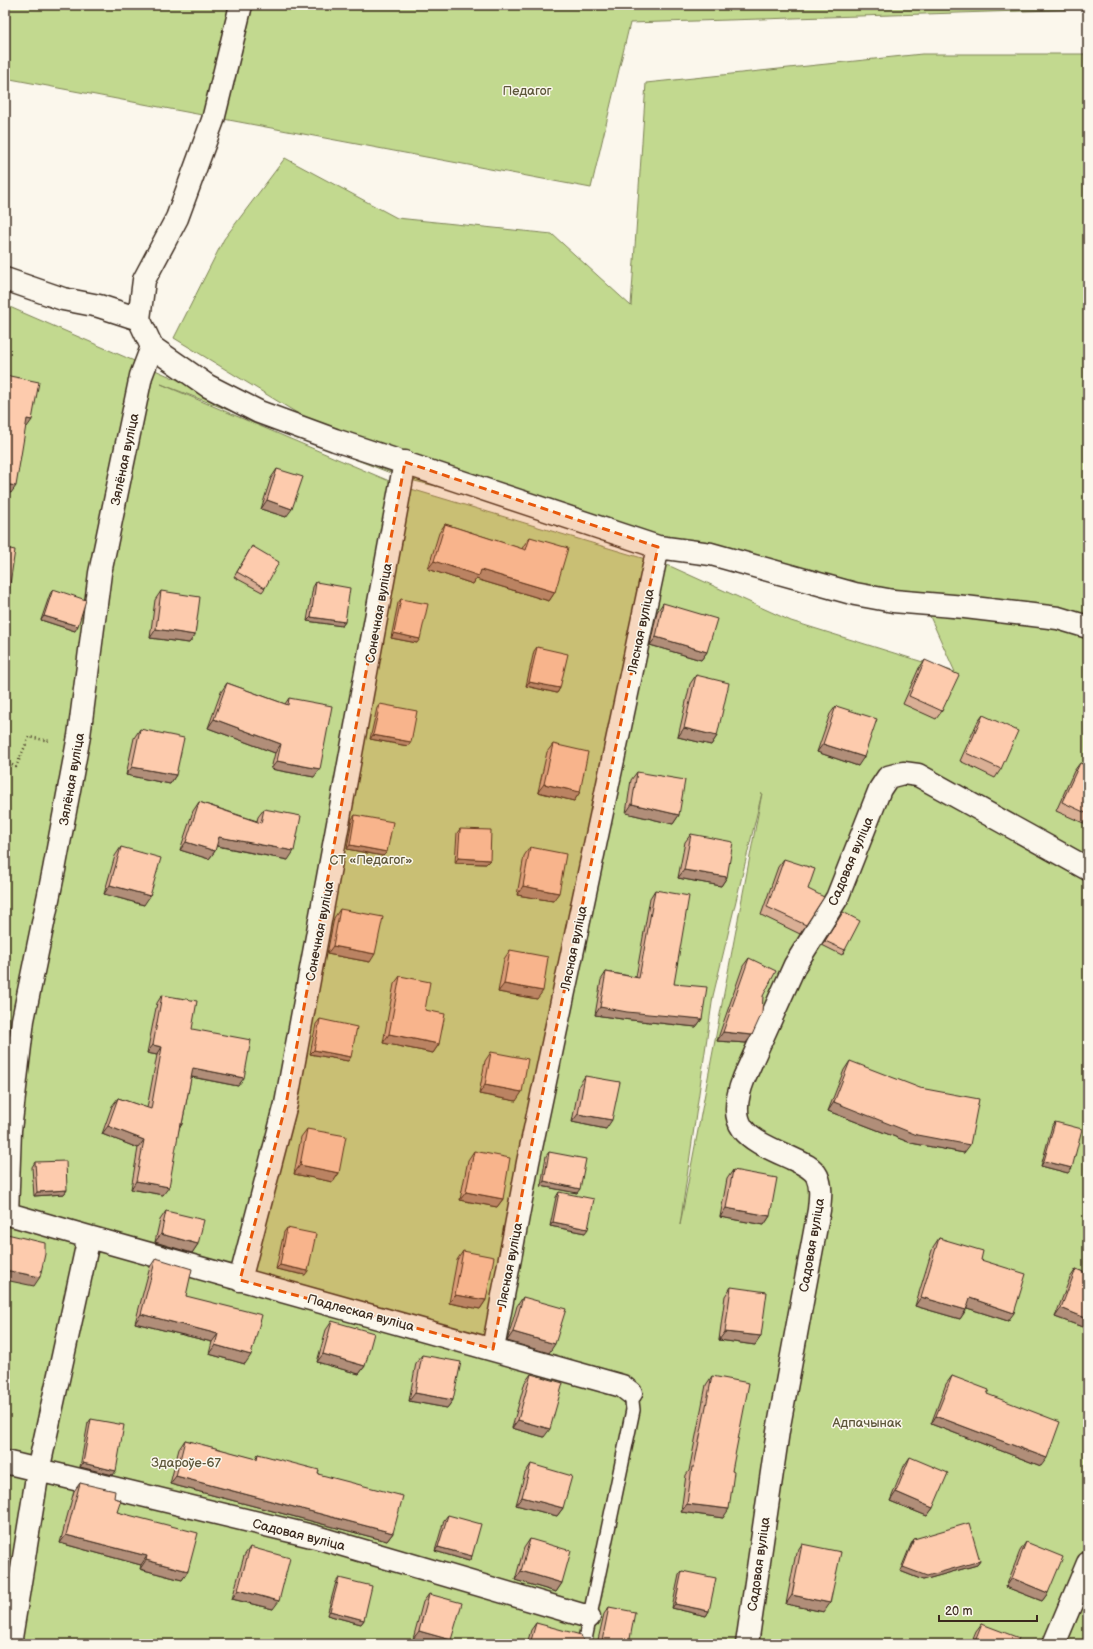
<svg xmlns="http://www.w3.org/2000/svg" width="1093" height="1649" font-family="'Balsamiq Sans',sans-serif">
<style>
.green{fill:#c2d98f;stroke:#7e8256;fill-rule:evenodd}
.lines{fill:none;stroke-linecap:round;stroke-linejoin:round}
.lane-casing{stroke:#3b2a1e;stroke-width:16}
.street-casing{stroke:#3b2a1e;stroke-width:25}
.path{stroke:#3b2a1e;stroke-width:2.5;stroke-dasharray:1 3;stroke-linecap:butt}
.lane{stroke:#fbf7ec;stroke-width:13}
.street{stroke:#fbf7ec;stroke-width:22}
.wall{fill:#daaf95;stroke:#3b2a1e}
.shaded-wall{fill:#b18e79;stroke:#3b2a1e}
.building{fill:#fdcbad;stroke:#3b2a1e}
.marked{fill:#e8590c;fill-opacity:0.2;stroke:#e8590c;stroke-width:3;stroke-dasharray:8 5;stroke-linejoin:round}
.labels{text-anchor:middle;stroke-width:3;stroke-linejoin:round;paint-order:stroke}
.park-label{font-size:13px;fill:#5d563a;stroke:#fbf7ec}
.street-label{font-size:13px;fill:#3b2a1e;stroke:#fbf7ec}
</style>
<rect width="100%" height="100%" fill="#fbf7ec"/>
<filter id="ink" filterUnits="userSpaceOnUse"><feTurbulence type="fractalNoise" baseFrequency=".025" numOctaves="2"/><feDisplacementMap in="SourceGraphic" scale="8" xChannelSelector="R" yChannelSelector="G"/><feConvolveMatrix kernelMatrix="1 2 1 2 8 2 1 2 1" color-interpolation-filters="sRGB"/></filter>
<g filter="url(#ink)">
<path class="green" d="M5 5H1088V9L630 23 591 188 5 78Z
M922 54H1088V1644H5V305L402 477 174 338 224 239 285 158 397 218 552 234 631 306 646 83ZM161 384 406 479 923 601 955 672 791 621 672 567 401 486ZM762 793 680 1225 713 996Z"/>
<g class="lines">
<defs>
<path id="lane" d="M584 1644 633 1410 631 1393"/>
<path id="street" d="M241 5 213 120 177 218 144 280 139 319 152 347 208 386 259 412 335 440 658 547 711 554 855 594 893 601 965 607 1058 618 1088 627
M5 279 63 299 99 306 139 319
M5 1213 89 1237 38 1471 10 1644
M7 1214 10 1130 23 1020 54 870 79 736 100 573 141 376 152 347
M89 1237 622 1386 631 1393
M240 1280 286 1104 405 462
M493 1349 528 1162 658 547
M5 1462 316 1537 589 1617
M747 1644 778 1431 819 1210C820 1198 822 1187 817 1176 812 1167 802 1163 793 1159 750 1139 723 1131 744 1078L795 965 837 898 880 789 888 777 903 773 918 775 1088 869
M1054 1644 1088 1563"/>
</defs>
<use href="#lane" class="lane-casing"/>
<use href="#street" class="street-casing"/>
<path class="path" d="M5 761 16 767 29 737 50 741"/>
<use href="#lane" class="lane"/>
<use href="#street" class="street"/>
</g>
<path class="wall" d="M277 469 286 517 261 509 271 478Z
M445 524 522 549 524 545 530 537 555 592 549 601 476 579 473 584 428 569 439 533Z
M252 546 265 588 262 592 234 577Z
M316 582 345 622 342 626 307 621 313 587Z
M53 589 75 631 41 620 50 594Z
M161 591 195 635 189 643 150 638 155 600Z
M401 599 417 643 391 638 398 603Z
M663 603 707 652 701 660 650 645 657 612Z
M537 647 560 688 557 693 526 686 534 651Z
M925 660 942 711 936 719 903 704 919 668Z
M696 675 717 736 711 745 678 737 690 684Z
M227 683 285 704 289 698 314 777 271 769 275 753 208 728 221 692Z
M380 704 411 742 408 746 370 739 377 708Z
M836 706 858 766 817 752 830 714Z
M983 715 1001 769 995 778 960 761 977 723Z
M140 729 176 775 170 784 126 775 134 738Z
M553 744 580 792 574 801 538 792 547 752Z
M1080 763 1088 766V825L1056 811 1074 771Z
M637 772 679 815 673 824 626 813 631 780Z
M199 802 257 821 258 817 264 809 288 860 216 846 215 851 209 859 180 850 193 811Z
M355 815 387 852 383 856 347 849 352 819Z
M460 829 486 864 455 863 457 833Z
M691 834 727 877 721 886 678 878 685 842Z
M121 847 144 905 104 894 115 856Z
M530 847 553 901 517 895 524 856Z
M784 859 808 889 806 925 800 934 761 915 778 867Z
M655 890 674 984 702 1019 696 1027 622 1019 595 1015 601 980 606 972 636 977 650 898Z
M340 909 370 962 327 954 334 918Z
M840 917 845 950 842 955 822 945Z
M510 950 537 999 498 992 504 959Z
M749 958 763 996 752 1035 746 1043 717 1041 743 966Z
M400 976 425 1010 439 1044 433 1053 383 1043 394 984Z
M162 995 192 1029 238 1086 191 1077 182 1124 179 1129 163 1195 131 1189 138 1148 102 1134 112 1106 118 1098 147 1108 157 1055 147 1053 157 1003Z
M320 1019 348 1061 310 1054 316 1024Z
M491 1052 516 1101 479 1094 485 1061Z
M850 1061 964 1153 911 1143 828 1111 844 1070Z
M585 1076 606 1129 572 1122 579 1085Z
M1055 1122 1068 1173 1041 1166 1052 1126Z
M307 1129 339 1173 333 1182 294 1174 301 1137Z
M474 1151 503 1199 497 1207 460 1200 468 1160Z
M549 1152 577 1193 541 1186 546 1156Z
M35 1162 67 1190 64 1194 34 1196 32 1167Z
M733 1170 770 1216 764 1225 720 1217 727 1179Z
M559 1192 585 1233 550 1226 556 1197Z
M166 1211 198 1244 192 1253 155 1242 160 1220Z
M287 1228 305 1275 276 1269 284 1232Z
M939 1238 981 1260 1008 1321 967 1308 966 1310 960 1319 915 1306 933 1247Z
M463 1251 486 1300 480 1309 449 1303 457 1260Z
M156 1258 186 1296 245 1364 209 1354 212 1342 135 1323 150 1267Z
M1076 1269 1088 1274V1329L1055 1317 1070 1278Z
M731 1287 761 1336 755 1345 719 1340 725 1296Z
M523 1297 549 1353 507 1341 517 1306Z
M332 1321 365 1366 359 1374 317 1362 326 1330Z
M422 1355 453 1400 447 1408 409 1401 416 1363Z
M531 1374 544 1437 512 1428 525 1382Z
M712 1376 732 1471 723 1518 681 1512 686 1475 689 1471 706 1385Z
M952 1376 987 1394 1041 1466 931 1424 946 1384Z
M91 1419 113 1475 80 1467 88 1423Z
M185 1440 255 1459 258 1454 318 1474 393 1533 387 1541 170 1484 179 1449Z
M910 1457 933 1508 927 1516 890 1501 904 1466Z
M531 1464 563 1508 557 1516 516 1505 525 1473Z
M80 1483 114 1498 117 1512 188 1571 182 1580 140 1569 141 1565 60 1543 74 1491Z
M448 1515 472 1556 469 1561 435 1551 444 1520Z
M530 1539 562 1583 556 1592 515 1580 524 1548Z
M914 1539 980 1561 977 1565 923 1580 900 1571 911 1544Z
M1026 1542 1048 1593 1042 1601 1006 1587 1020 1551Z
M802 1544 824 1612 786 1604 796 1553Z
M250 1547 273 1609 232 1599 244 1556Z
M682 1571 709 1611 706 1616 672 1608 679 1575Z
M339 1578 364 1620 361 1624 327 1615 336 1582Z
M429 1594 449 1644H429L413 1639 423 1602Z
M609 1607 629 1644H592L598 1640 604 1614Z
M536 1623 584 1643 591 1644H527L531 1630Z
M982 1624 1016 1644H971L976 1632Z"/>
<path class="shaded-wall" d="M27 419 32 420 27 427 22 426Z
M5 484 16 486 11 493 5 492Z
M267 500 292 509 286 517 261 509Z
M434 561 481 570 555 592 549 601 476 579 473 584 428 569Z
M44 616 78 626 75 631 41 620Z
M311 617 345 622 342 626 307 621Z
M156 629 195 635 189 643 150 638Z
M394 633 420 639 417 643 391 638Z
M656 637 707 652 701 660 650 645Z
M529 682 560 688 557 693 526 686Z
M214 719 281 744 275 753 208 728Z
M684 728 717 736 711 745 678 737Z
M373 735 411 742 408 746 370 739Z
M823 744 864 757 858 766 817 752Z
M277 761 320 769 314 777 271 769Z
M132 767 176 775 170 784 126 775Z
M544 784 580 792 574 801 538 792Z
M632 804 679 815 673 824 626 813Z
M219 837 294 851 288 860 213 845Z
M186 842 215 851 209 859 180 850Z
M350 845 387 852 383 856 347 849Z
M458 858 490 860 486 864 455 863Z
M684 870 727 877 721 886 678 878Z
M110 885 150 896 144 905 104 894Z
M523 886 559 893 553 901 517 895Z
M333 946 375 954 370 962 327 954Z
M504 984 543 991 537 999 498 992Z
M600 1007 702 1019 696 1027 622 1019 595 1015Z
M723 1032 752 1035 746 1043 717 1041Z
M389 1034 439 1044 433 1053 383 1043Z
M153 1045 162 1047 157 1055 147 1053Z
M314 1050 351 1057 348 1061 310 1054Z
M193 1068 244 1078 238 1086 187 1076Z
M485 1085 522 1092 516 1101 479 1094Z
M834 1102 970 1145 964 1153 911 1143 828 1111Z
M578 1114 612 1120 606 1129 572 1122Z
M180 1124H182L177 1132Z
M108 1126 144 1140 138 1148 102 1134Z
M1044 1161 1072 1168 1068 1173 1041 1166Z
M300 1165 339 1173 333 1182 294 1174Z
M136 1181 169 1187 163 1195 131 1189Z
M544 1181 580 1189 577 1193 541 1186Z
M67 1190 64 1194 34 1196 37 1192Z
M466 1192 503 1199 497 1207 460 1200Z
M726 1208 770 1216 764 1225 720 1217Z
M553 1222 588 1229 585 1233 550 1226Z
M161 1234 198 1244 192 1253 155 1242Z
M280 1265 308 1271 305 1275 276 1269Z
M5 1270 40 1277 34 1286 5 1280Z
M455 1295 486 1300 480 1309 449 1303Z
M921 1297 966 1310 960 1319 915 1306Z
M970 1298 1014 1313 1008 1321 964 1307Z
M1061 1308 1088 1319V1329L1055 1317Z
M141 1314 218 1334 212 1342 135 1323Z
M513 1332 555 1344 549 1353 507 1341Z
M725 1332 761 1336 755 1345 719 1340Z
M215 1345 251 1355 245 1364 209 1354Z
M323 1354 365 1366 359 1374 317 1362Z
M415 1393 453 1400 447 1408 409 1401Z
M936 1416 1047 1458 1041 1466 931 1424Z
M518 1420 550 1429 544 1437 512 1428Z
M83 1463 116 1471 113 1475 80 1467Z
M176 1476 393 1533 387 1541 170 1484Z
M896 1492 933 1508 927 1516 890 1501Z
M522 1497 563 1508 557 1516 516 1505Z
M687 1504 729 1509 723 1518 681 1512Z
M66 1535 147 1556 141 1565 60 1543Z
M438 1547 472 1556 469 1561 435 1551Z
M146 1560 188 1571 182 1580 140 1569Z
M980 1561 977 1565 923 1580 900 1571 903 1567Z
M521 1571 562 1583 556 1592 515 1580Z
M1012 1578 1048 1593 1042 1601 1006 1587Z
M238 1590 279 1601 273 1609 232 1599Z
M792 1595 830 1603 824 1612 786 1604Z
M675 1604 709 1611 706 1616 672 1608Z
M330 1611 364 1620 361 1624 327 1615Z
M419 1631 451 1640 449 1644H429L413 1639Z"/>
<path class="building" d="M5 375 39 382 32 420 27 419 16 486 5 484Z
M277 469 303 477 292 509 267 500Z
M445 524 526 550 530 537 568 548 555 592 481 570 479 576 434 561Z
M252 546 279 562 265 588 237 572Z
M5 548 15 550 8 598H5Z
M316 582 350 588 345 622 311 617Z
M53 589 86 600 78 626 44 616Z
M161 591 200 597 195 635 156 629Z
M401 599 428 604 420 639 394 633Z
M663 603 717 619 707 652 656 637Z
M537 647 568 654 560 688 529 682Z
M925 660 959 675 942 711 909 696Z
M696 675 729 683 717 736 684 728Z
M227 683 288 705 289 698 332 706 320 769 277 761 281 744 214 719Z
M380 704 417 711 411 742 373 735Z
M836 706 877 719 864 757 823 744Z
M983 715 1018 731 1001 769 966 753Z
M140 729 184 738 176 775 132 767Z
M553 744 588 752 580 792 544 784Z
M1080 763 1088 766V814L1062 802Z
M637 772 685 780 679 815 632 804Z
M199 802 261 823 264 809 301 816 294 851 219 837 215 851 186 842Z
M355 815 393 822 387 852 350 845Z
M460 829 491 830 490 860 458 858Z
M691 834 733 842 727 877 684 870Z
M121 847 161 858 150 896 110 885Z
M530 847 566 854 559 893 523 886Z
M784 859 815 869 808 889 824 897 806 925 767 907Z
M655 890 689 896 674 984 707 987 702 1019 627 1012 600 1007 606 972 639 978Z
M340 909 383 917 375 954 333 946Z
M843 912 860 921 845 950 825 941Z
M510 950 548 957 543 991 504 984Z
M5 954 9 955 5 975Z
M749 958 776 971 763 996 762 1013 752 1035 723 1032Z
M400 976 430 982 425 1010 445 1014 439 1044 389 1034Z
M162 995 197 1001 192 1029 251 1040 244 1078 193 1068 182 1124H180L169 1187 136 1181 144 1140 108 1126 118 1098 151 1109 162 1047 153 1045Z
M320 1019 357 1027 351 1057 314 1050Z
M491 1052 528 1059 522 1092 485 1085Z
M850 1061 920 1088 979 1099 970 1145 917 1135 834 1102Z
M585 1076 620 1082 612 1120 578 1114Z
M1055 1122 1082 1129 1072 1168 1044 1161Z
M307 1129 346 1136 339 1173 300 1165Z
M474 1151 510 1158 503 1199 466 1192Z
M549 1152 586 1159 580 1189 544 1181Z
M66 1161 67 1190 37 1192 35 1162Z
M733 1170 777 1178 770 1216 726 1208Z
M559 1192 594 1199 588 1229 553 1222Z
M166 1211 204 1220 198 1244 161 1234Z
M287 1228 316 1234 308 1271 280 1265Z
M7 1234 45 1243V1254L40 1277 5 1270V1242Z
M939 1238 983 1251 981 1260 1026 1274 1014 1313 970 1298 966 1310 921 1297Z
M463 1251 494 1257 486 1300 455 1295Z
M156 1258 192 1269 186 1296 262 1315 251 1355 215 1345 218 1334 141 1314Z
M1076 1269 1088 1274V1319L1061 1308Z
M731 1287 767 1292 761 1336 725 1332Z
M523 1297 566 1309 555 1344 513 1332Z
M332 1321 374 1333 365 1366 323 1354Z
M422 1355 461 1362 453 1400 415 1393Z
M531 1374 563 1383 550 1429 518 1420Z
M712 1376 749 1383 732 1471 734 1472 729 1509 687 1504 692 1467H694Z
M952 1376 989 1390 987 1394 1060 1422 1047 1458 936 1416Z
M91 1419 124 1425 116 1471 83 1463Z
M185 1440 257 1459 258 1454 319 1470 318 1474 403 1496 393 1533 176 1476Z
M910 1457 948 1473 933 1508 896 1492Z
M531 1464 572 1476 563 1508 522 1497Z
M80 1483 115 1491 114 1498 121 1500 117 1512 198 1533 188 1571 146 1560 147 1556 66 1535Z
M448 1515 481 1524 472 1556 438 1547Z
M969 1523 980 1561 927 1576 903 1567 914 1539Z
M530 1539 571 1551 562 1583 521 1571Z
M1026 1542 1063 1557 1048 1593 1012 1578Z
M802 1544 841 1552 830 1603 792 1595Z
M250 1547 290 1558 279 1601 238 1590Z
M682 1571 716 1578 709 1611 675 1604Z
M339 1578 372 1586 364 1620 330 1611Z
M429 1594 462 1603 451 1640 419 1631Z
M609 1607 635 1612 629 1644H592L596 1640 602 1641Z
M536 1623 581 1635 584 1643 591 1644H530Z
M982 1624 1019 1638 1016 1644H974Z"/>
</g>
<path class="marked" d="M405 462 658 547 528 1162 493 1349 240 1280 286 1104Z"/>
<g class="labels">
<g class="park-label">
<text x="527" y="95">Педагог</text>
<text x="371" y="864">СТ «Педагог»</text>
<text x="867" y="1427">Адпачынак</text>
<text x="186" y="1467">Здароўе-67</text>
</g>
<g class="street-label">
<text transform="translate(124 459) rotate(-78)" y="5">Зялёная вуліца</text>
<text transform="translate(378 613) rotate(-80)" y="5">Сонечная вуліца</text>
<text transform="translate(640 631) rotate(-78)" y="5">Лясная вуліца</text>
<text transform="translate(71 779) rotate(-80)" y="5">Зялёная вуліца</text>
<text transform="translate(850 861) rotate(-67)" y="5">Садовая вуліца</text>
<text transform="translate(319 931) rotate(-79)" y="5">Сонечная вуліца</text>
<text transform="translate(573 948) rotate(-78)" y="5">Лясная вуліца</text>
<text transform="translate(811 1245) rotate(-80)" y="5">Садовая вуліца</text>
<text transform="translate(509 1265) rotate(-79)" y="5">Лясная вуліца</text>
<text transform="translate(361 1312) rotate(15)" y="5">Падлеская вуліца</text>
<text transform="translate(299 1534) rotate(14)" y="5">Садовая вуліца</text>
<text transform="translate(758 1564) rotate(-82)" y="5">Садовая вуліца</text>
</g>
</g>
<rect width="1093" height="1649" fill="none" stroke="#fbf7ec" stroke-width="20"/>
<rect x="10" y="10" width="1073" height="1629" fill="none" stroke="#3b2a1e" stroke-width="1.5" filter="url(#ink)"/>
<path d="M939 1615v6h98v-6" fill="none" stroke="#3b2a1e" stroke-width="2"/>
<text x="945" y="1615" font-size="12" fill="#3b2a1e" stroke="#fbf7ec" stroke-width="3" paint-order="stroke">20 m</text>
</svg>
